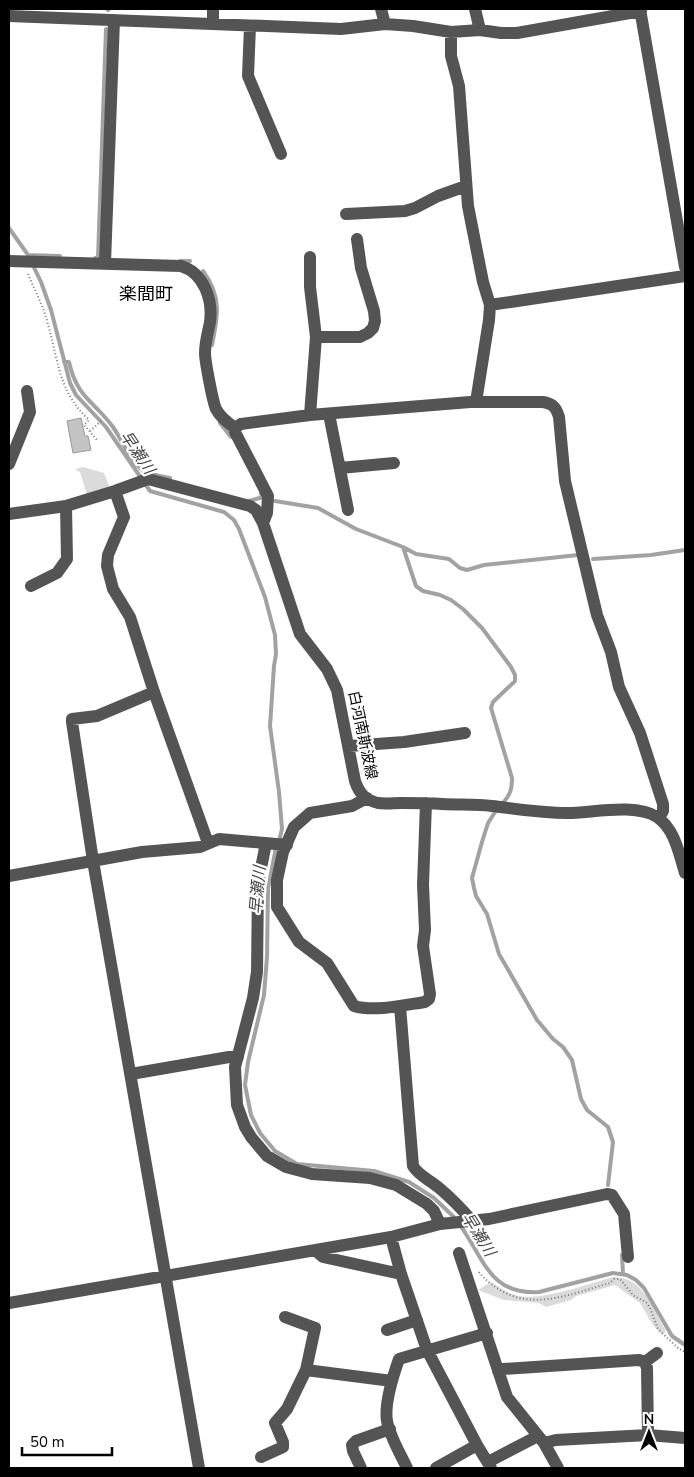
<svg xmlns="http://www.w3.org/2000/svg" width="694" height="1477" font-family="'Nunito Sans','Noto Sans JP',sans-serif">
<style>
.green{fill:#dbdbdb}
.lines{fill:none;stroke-linecap:round;stroke-linejoin:round}
.stream{stroke:#a2a2a2;stroke-width:4}
.building{fill:#c4c4c4;stroke:#989898}
.path{stroke:#767676;stroke-width:2;stroke-dasharray:1 2.5;stroke-linecap:butt}
.minor{stroke:#545454;stroke-width:12}
.labels{text-anchor:middle;stroke-width:4.5;stroke-linejoin:round;paint-order:stroke}
.street-label{font-size:15px;fill:#000;stroke:#fff}
.water-label{font-size:16px;font-style:italic;fill:#434343;stroke:#fff}
.quarter-label{font-size:18px;fill:#000;stroke:#fff}
</style>
<rect width="100%" height="100%" fill="#fff"/>
<path class="green" d="M83 467 104 473 110 488 87 495 80 472 75 469Z
M614 1277C644 1277 653 1310 666 1331L662 1335 653 1325 640 1303 615 1285 576 1296 571 1300 546 1307 539 1303 504 1300 478 1290 491 1282C500 1288 509 1294 519 1296 541 1301 591 1283 614 1277Z"/>
<g class="lines">
<path class="stream" d="M108 10 109 9
M9 228 28 255 41 282 51 310 70 383 76 395 106 427 150 491 224 512 234 520 239 529 265 597 275 635 276 654 274 666 270 726 279 792 282 829 279 841
M28 255 60 256
M95 258H98L106 29
M180 261H190
M203 271C222 297 218 316 212 345
M64 362H69C77 398 94 401 113 427 122 440 129 459 141 469 147 475 161 476 170 478
M220 423 231 437
M249 501 263 497 261 494
M275 501 318 508 356 529 403 547 416 586 423 591 440 595 451 600 463 609 482 628 511 667 515 675V681L493 702 491 708 512 778C512 790 510 795 502 804
M403 547 416 554 449 559 460 568 467 570 484 565 578 555
M593 559 651 555 685 550
M497 809 488 823 482 842 472 878 474 888 476 896 487 914 499 954 537 1020 553 1039 563 1047 572 1060 581 1099 587 1110 608 1127 613 1142 608 1185
M276 847 268 889 267 957 264 995 248 1062 245 1085 251 1115 260 1133 275 1151 297 1164 374 1171 409 1182 434 1198 456 1219
M460 1225C484 1258 489 1295 539 1292L613 1273 627 1275 636 1280 644 1288 672 1336 685 1345
M622 1255 623 1274"/>
</g>
<path class="building" d="M81 418 85 436H88L91 450 73 453 67 421Z"/>
<g class="lines">
<path class="path" d="M28 274C35 291 44 307 48 325 59 362 58 391 89 420L84 425 98 441
M90 431 101 421
M479 1272C485 1280 492 1285 500 1290 534 1311 574 1293 610 1283L614 1279H620L633 1295 647 1303 650 1308 658 1329 678 1348 685 1352"/>
<path class="minor" d="M381 9 385 24
M475 9 480 30
M640 9 685 267
M9 16 341 29 385 24 413 26 451 32 480 30 501 33H517L641 11
M213 24V9
M250 26 248 76 281 154
M451 32V56L459 86 468 206 483 282 490 305 489 320 476 402
M346 214 405 211 415 208 438 196 466 186
M310 257V287L316 337 310 415
M9 261 181 266C204 273 213 300 210 322 208 333 205 342 205 353 205 361 213 403 216 409 220 417 228 423 235 428
M105 263 114 20
M490 305 685 276
M316 337H360L368 333 373 328 375 321 374 311 361 268 357 239
M329 414 348 510
M9 464 30 412 27 391
M340 468 394 463
M115 491 124 517 108 555 107 566 113 589 130 617 154 692 208 843
M9 514 66 506 115 491 148 479 250 506 256 510 263 523 300 634 327 669 337 690 355 781C359 793 365 800 378 803 385 804 394 803 401 803 415 803 428 803 442 804 459 805 475 804 492 806 517 809 542 813 567 813 592 813 635 803 657 817 675 829 679 854 685 873
M263 523 267 513 268 496 235 432V428L241 424 310 415 470 402H543C553 404 556 407 559 417L565 481 597 615 611 652 619 687 640 733 663 804V811L659 818
M31 586 57 573 67 559 66 506
M154 692 97 716 72 719V722L93 861 199 1468
M349 746 404 742 465 733
M367 798 352 806 310 813 294 827 283 852 277 880V907L299 942 327 963 354 1006C374 1012 405 1005 425 1002L429 999 430 994 423 946 425 930 423 885 426 803
M266 843 258 883 257 972 253 998 235 1067 237 1105 245 1127 251 1137 267 1156 286 1167 312 1174 370 1178 396 1185 427 1204 434 1211 440 1224
M9 876 142 852 200 847 219 839 287 845
M400 1006 413 1166C419 1176 430 1180 438 1187 450 1197 462 1209 472 1221
M131 1074 229 1057H238
M391 1237 401 1274 427 1350 477 1445 491 1468
M316 1251 323 1257 401 1274
M459 1253 507 1397 544 1443 558 1468
M9 1303 391 1237 440 1224 489 1219 607 1194 612 1195 624 1214 628 1257
M387 1330 417 1320
M645 1362 657 1353
M306 1370 392 1381
M498 1371 503 1369 639 1360 645 1362 647 1368 648 1435
M544 1443 556 1440 648 1435 685 1438
M261 1457 283 1447V1442L275 1423 287 1409 306 1370 315 1328 285 1317
M488 1462 538 1436
M361 1468 353 1451 352 1445 356 1441 390 1429
M407 1468C400 1453 390 1437 387 1421 384 1403 393 1376 399 1359L487 1333
M436 1468 477 1445"/>
</g>
<g class="labels">
<g class="street-label">
<text transform="translate(363 735) rotate(78)" y="5">白河南斯波線</text>
</g>
<g class="water-label">
<text transform="translate(138 452) rotate(56)" y="6">早瀬川</text>
<text transform="translate(257 890) rotate(-85)" y="6">早瀬川</text>
<text transform="translate(479 1234) rotate(58)" y="6">早瀬川</text>
</g>
<g class="quarter-label">
<text x="146" y="300">楽間町</text>
</g>
</g>
<rect width="694" height="1477" fill="none" stroke="#000000" stroke-width="20"/>
<g transform="translate(649 1432)" stroke="#ffffff" stroke-width="4" paint-order="stroke">
<path d="M0-4L9 19L0 12L-9 19Z" fill="#000000"/>
<text y="-8" font-size="14" font-weight="bold" text-anchor="middle" fill="#000000">N</text>
</g>
<path d="M22 1447v8h90v-8" fill="none" stroke="#000000" stroke-width="2.5"/>
<text x="30" y="1447" font-size="15" fill="#000000" stroke="#ffffff" stroke-width="4" paint-order="stroke">50 m</text>
</svg>
